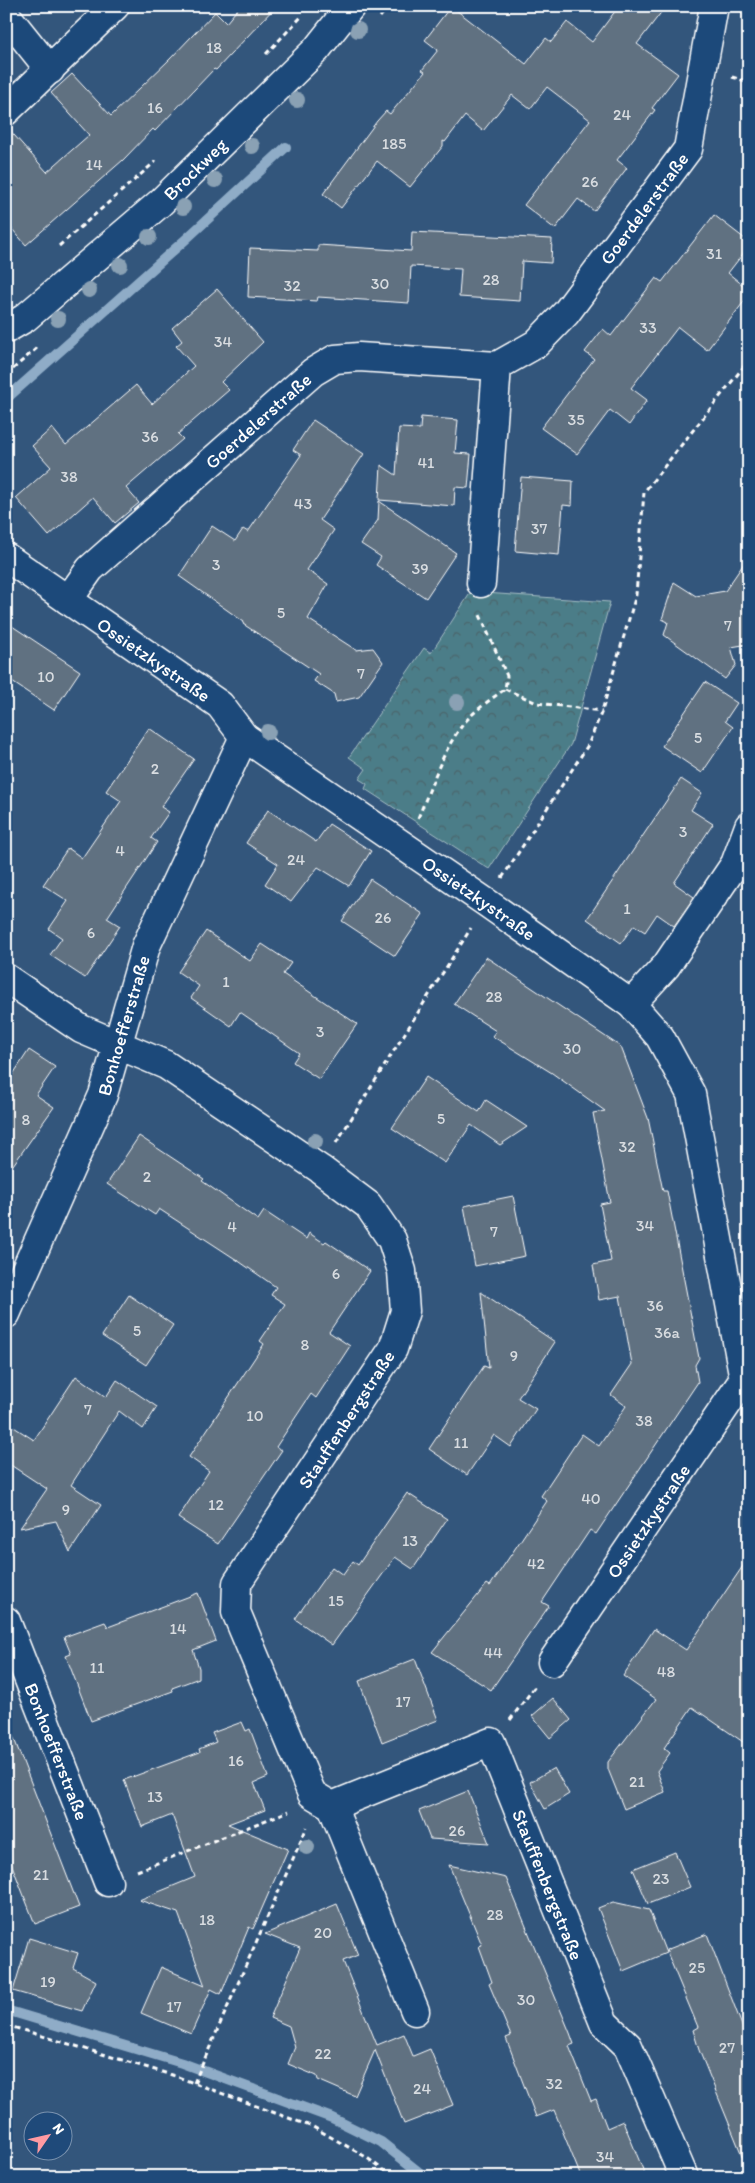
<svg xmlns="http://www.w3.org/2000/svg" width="755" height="2183" font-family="Itim,sans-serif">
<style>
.forest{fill:url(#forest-crowns);stroke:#a6bec4}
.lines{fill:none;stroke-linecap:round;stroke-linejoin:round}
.stream{stroke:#8facc7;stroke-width:10}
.building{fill:#617181;stroke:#fff}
.minor-casing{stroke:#fff;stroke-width:31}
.tertiary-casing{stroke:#fff;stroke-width:31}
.path{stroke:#fff;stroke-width:3;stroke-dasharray:5 4;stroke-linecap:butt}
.minor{stroke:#1f4a7a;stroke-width:28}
.tertiary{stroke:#1f4a7a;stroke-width:28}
.tree{fill:#8aa1b4}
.labels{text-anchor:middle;stroke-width:5;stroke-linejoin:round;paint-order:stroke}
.number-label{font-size:16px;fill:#d8dce0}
.street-label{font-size:19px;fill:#fff;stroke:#1f4a7a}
</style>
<defs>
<pattern id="forest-crowns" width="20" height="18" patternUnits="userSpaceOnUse" patternTransform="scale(1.25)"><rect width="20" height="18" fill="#4c7d88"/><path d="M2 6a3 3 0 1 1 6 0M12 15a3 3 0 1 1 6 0" fill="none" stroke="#4c646a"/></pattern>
</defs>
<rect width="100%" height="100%" fill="#33567c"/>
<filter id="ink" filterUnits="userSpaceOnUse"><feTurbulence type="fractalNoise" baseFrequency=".02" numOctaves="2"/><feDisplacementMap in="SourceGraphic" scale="10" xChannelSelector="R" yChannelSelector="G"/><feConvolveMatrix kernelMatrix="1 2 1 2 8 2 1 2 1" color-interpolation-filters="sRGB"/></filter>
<g filter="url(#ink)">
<path class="forest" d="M471 592 610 602 571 744 489 869 365 789 367 784 359 779 366 769 349 757 424 648 431 653Z"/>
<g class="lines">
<path class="stream" d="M6 399 185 240 286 147
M6 2010 182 2063 332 2118 381 2142 425 2177"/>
</g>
<path class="building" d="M240 6H276L216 70 214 69 155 131 153 129 123 160 26 245 6 222V126L47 172 89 135 51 93 72 74 111 116 170 59 215 12 226 23Z
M451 6 526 64 546 38 551 42 567 22 592 42 619 6H666L637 44 678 74 652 108 655 110 617 160 627 168 594 211 578 199 555 229 524 205 590 120 547 87 530 109 512 95 483 131 465 116 445 142 443 141V146L410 187 377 161 341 208 323 194 377 121 386 111 390 114 425 72 422 70 438 50 425 40Z
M714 215 749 242V246L728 273 749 290V295L707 350 678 327 631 388 647 400 629 425 610 410 577 454 541 428 594 359 585 352 603 329 611 336 656 278 662 282Z
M412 232 552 239 551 263 522 261 520 301 459 297 461 269 411 266 409 303 318 297 317 301 248 297 250 248 318 251V245L411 251Z
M217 289 263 342 221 382 229 390 178 434 183 439 126 488 139 503 115 523 93 497 49 536 16 498 51 467 32 446 52 428 66 445 136 385 152 404 194 366 176 346 182 341 172 328Z
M421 417 458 420 455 453 471 454 468 488 455 487 454 506 379 500 381 465 396 475 399 428 420 429Z
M313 420 364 454 320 520 334 530 307 570 328 584 308 619 356 650 373 648 383 662 359 697 336 702 334 694 314 681 319 674 243 624 244 622 179 576 212 526 235 541 243 529 248 532 301 455 293 450Z
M521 477 573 481 572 506 563 505 559 555 515 551Z
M379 501 456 553 426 598 376 565 381 557 361 544 378 520Z
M749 556V644L731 647 736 665 725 679 664 635 668 622 662 619 674 582 696 596 725 591Z
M6 622 80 671 54 710 6 678Z
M705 682 737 703 725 721 733 727 702 773 662 746Z
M149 728 194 759 161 807 169 812 151 838 157 842 107 918 120 926 85 978 50 955 62 938 49 929 68 901 43 885 68 848 82 858 121 801 106 791Z
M681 779 702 793 691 810 713 824 674 883 694 897 674 926 657 914 645 932 634 925 621 943 587 919Z
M268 810 316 842 329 824 371 851 349 886 318 867 291 902 265 884 278 864 246 843Z
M370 879 423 914 395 956 342 921Z
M206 931 250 961 262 944 291 963 283 974 357 1024 319 1079 293 1062 299 1053 240 1012 231 1026 191 998 199 986 178 972Z
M486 957 621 1047 648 1118 663 1191H667L699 1358 695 1365 698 1382 596 1534 590 1530 542 1602 549 1606 491 1690 432 1652 487 1584 490 1586 547 1501 541 1496 582 1434 599 1446 626 1406 611 1395 632 1364 620 1296 599 1300 593 1265 611 1261 600 1204 610 1202 593 1113 605 1111 552 1073 492 1036 496 1031 454 1004Z
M29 1050 55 1067 36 1095 54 1107 6 1175V1085Z
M426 1077 479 1112 486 1100 527 1127 500 1145 471 1125 445 1163 392 1128Z
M139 1136 204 1179 202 1181 258 1220 264 1211 306 1239 309 1233 324 1243 326 1241 370 1271 329 1332 350 1346 316 1398 311 1394 276 1447 282 1450 218 1544 178 1518 209 1471 189 1457 264 1344 260 1341 285 1304 271 1295 276 1287 237 1260 159 1209 155 1215 107 1184Z
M513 1196 525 1256 475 1266 464 1206Z
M481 1292 555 1342 518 1398 536 1409 511 1447 494 1435 467 1475 429 1449 484 1366 489 1368Z
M129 1295 173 1325 146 1365 102 1336Z
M76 1376 106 1397 117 1380 157 1407 143 1429 119 1411 71 1485 101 1505 70 1552 56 1521 20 1528 47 1489 6 1462V1422L34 1440Z
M407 1493 447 1519 413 1569 395 1557 332 1645 295 1619 332 1567 343 1575 353 1561 358 1565Z
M749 1557V1746L692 1707 664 1748 670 1753 657 1771 665 1792 624 1809 608 1769V1762L656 1699 623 1676 654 1629 686 1650Z
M198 1593 216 1641 193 1650 199 1668V1678L172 1688 173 1691 91 1721 66 1656 71 1654 64 1637 105 1622 108 1627Z
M415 1659 438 1720 382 1742 359 1681Z
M553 1698 571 1720 550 1738 532 1716Z
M242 1722 246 1731 250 1729 268 1777 254 1783 265 1810 228 1824 288 1849 253 1929 249 1927 221 1994 211 1989 191 2034 141 2013 161 1967 205 1986 178 1913 139 1900 195 1877 172 1815 142 1827 124 1780 200 1752 199 1749 216 1742 212 1733Z
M6 1723H8L79 1907 35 1924 6 1850Z
M554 1768 569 1794 545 1809 530 1782Z
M468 1791 489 1843 430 1839 419 1811Z
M675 1852 690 1887 648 1904 633 1869Z
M449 1865 506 1878 570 2033 574 2044 569 2046 591 2101 596 2099 607 2128 623 2121 646 2177H581L554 2110 536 2117 506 2038 511 2036 489 1984 492 1982 479 1946 482 1945Z
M613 1902 649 1910 666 1953 623 1971 598 1908Z
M337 1904 358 1955 343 1961 377 2045 404 2034 413 2056 430 2049 453 2105 404 2124 375 2050 355 2096 318 2080 317 2076 288 2064 295 2047 289 2026 270 2018 300 1948 265 1934Z
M707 1934 749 2044 748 2170 699 2050 693 2030 698 2027 666 1950Z
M29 1938 78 1953 73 1968 96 1981 82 2011 13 1991Z"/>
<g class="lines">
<defs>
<g id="minor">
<path d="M6 15 50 70"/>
<path d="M6 111 115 6"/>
<path id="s1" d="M6 557 220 705 244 737 487 903 631 1004 660 1037 691 1094 744 1379 552 1662"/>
<path d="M481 583 497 366"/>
<path id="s2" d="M68 600 90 569 313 372 335 359 359 357 497 366 536 344 566 313 688 149 714 6"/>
<path d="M6 978 81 1029 166 1065 320 1169 368 1205 392 1240 402 1271 405 1311 393 1349 237 1583 236 1612 312 1794 332 1806 415 2011"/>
<path d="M631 1004 666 966 735 864 749 826"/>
<path id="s3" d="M6 1314 103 1095 146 946 244 737"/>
<path id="s4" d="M6 1621 108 1882"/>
<path id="s5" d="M332 1806 491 1742 604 2023 628 2046 684 2177"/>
</g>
<g id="tertiary">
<path id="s6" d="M6 329 25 318 160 203 316 50 351 6"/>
</g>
</defs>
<use href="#minor" class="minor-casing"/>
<use href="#tertiary" class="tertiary-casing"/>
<path class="path" d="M380 17 389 6
M266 54 303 15
M732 77 749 82
M59 246 156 161
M6 375 38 347
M505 689 537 703 602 711
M418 818C431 788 441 754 461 727 472 712 490 700 505 689L507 676 479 613
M502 878 588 745 602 711 636 595 644 492 749 360
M336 1143 471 928
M510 1720 536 1685
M137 1871 289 1811
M6 2025 175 2076 313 2127 366 2157 392 2177
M194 2083 307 1827"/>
<use href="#minor" class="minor"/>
<use href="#tertiary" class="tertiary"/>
</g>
<g class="tree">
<circle cx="358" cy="30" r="8"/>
<circle cx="297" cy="100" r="8"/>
<circle cx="252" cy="146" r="8"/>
<circle cx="215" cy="180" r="8"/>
<circle cx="183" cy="207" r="8"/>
<circle cx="149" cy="237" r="8"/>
<circle cx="120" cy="265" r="8"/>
<circle cx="89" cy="290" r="8"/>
<circle cx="58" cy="319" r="8"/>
<circle cx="457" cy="702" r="8"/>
<circle cx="268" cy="732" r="8"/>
<circle cx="315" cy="1141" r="8"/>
<circle cx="307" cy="1847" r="8"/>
</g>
</g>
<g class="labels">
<g class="number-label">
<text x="214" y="53">18</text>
<text x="155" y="113">16</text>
<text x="622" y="120">24</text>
<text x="394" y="149">185</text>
<text x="94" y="170">14</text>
<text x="590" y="187">26</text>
<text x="714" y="259">31</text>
<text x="491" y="285">28</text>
<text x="380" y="289">30</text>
<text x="292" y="291">32</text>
<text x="648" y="333">33</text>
<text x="223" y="347">34</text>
<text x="576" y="425">35</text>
<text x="150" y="442">36</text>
<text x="426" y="468">41</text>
<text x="69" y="482">38</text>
<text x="303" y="509">43</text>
<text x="539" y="534">37</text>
<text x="216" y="570">3</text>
<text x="420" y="574">39</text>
<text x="281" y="618">5</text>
<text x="728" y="631">7</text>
<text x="361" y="679">7</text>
<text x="46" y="682">10</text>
<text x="698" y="743">5</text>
<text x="155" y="774">2</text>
<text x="683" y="837">3</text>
<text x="120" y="856">4</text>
<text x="296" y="865">24</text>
<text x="627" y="914">1</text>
<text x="383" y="923">26</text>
<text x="91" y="938">6</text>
<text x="226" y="987">1</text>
<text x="494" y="1002">28</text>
<text x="320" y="1037">3</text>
<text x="572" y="1054">30</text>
<text x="441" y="1124">5</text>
<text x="26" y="1125">8</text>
<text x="627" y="1152">32</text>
<text x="147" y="1182">2</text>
<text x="645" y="1231">34</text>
<text x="232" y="1232">4</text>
<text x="494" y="1237">7</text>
<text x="336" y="1279">6</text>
<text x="655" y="1311">36</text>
<text x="137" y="1336">5</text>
<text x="667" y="1338">36a</text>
<text x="305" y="1350">8</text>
<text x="514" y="1361">9</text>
<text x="88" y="1415">7</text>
<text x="255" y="1421">10</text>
<text x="644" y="1426">38</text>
<text x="461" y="1448">11</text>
<text x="591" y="1504">40</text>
<text x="216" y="1510">12</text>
<text x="66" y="1515">9</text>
<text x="410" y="1546">13</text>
<text x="536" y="1569">42</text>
<text x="336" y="1606">15</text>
<text x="178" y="1634">14</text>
<text x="493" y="1658">44</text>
<text x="97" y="1673">11</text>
<text x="666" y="1677">48</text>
<text x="403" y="1707">17</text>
<text x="236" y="1766">16</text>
<text x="637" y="1787">21</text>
<text x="155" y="1802">13</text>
<text x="457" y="1836">26</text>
<text x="41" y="1880">21</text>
<text x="661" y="1884">23</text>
<text x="495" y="1920">28</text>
<text x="207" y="1925">18</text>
<text x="323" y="1938">20</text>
<text x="697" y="1973">25</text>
<text x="48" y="1987">19</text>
<text x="526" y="2005">30</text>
<text x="174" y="2012">17</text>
<text x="727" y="2053">27</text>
<text x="323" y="2059">22</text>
<text x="554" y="2089">32</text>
<text x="422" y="2094">24</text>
<text x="605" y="2162">34</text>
</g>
<g class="street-label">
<text dy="7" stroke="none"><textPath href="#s6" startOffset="248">Brockweg</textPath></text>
<text dy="7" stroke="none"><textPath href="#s2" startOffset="742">Goerdelerstraße</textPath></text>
<text dy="7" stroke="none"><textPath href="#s2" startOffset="262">Goerdelerstraße</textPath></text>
<text dy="7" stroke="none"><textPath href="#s1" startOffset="180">Ossietzkystraße</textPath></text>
<text dy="7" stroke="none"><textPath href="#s1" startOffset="585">Ossietzkystraße</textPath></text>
<text dy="7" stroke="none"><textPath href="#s3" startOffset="312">Bonhoefferstraße</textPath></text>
<text transform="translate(346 1419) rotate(-57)" y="7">Stauffenbergstraße</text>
<text transform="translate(648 1521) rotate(-56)" y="7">Ossietzkystraße</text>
<text dy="7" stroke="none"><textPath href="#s4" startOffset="140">Bonhoefferstraße</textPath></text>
<text dy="7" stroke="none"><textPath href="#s5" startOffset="325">Stauffenbergstraße</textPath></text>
</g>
</g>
<rect width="755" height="2183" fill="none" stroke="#1f4a7a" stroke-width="25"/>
<rect x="12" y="12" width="730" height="2158" fill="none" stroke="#fff" stroke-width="2" filter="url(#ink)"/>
<g transform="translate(48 2136) rotate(56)"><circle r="24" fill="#1f4a7a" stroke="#7992af"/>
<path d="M0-4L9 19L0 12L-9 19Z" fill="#ff9aa2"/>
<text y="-8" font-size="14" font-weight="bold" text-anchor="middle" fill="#ffffff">N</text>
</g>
</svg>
